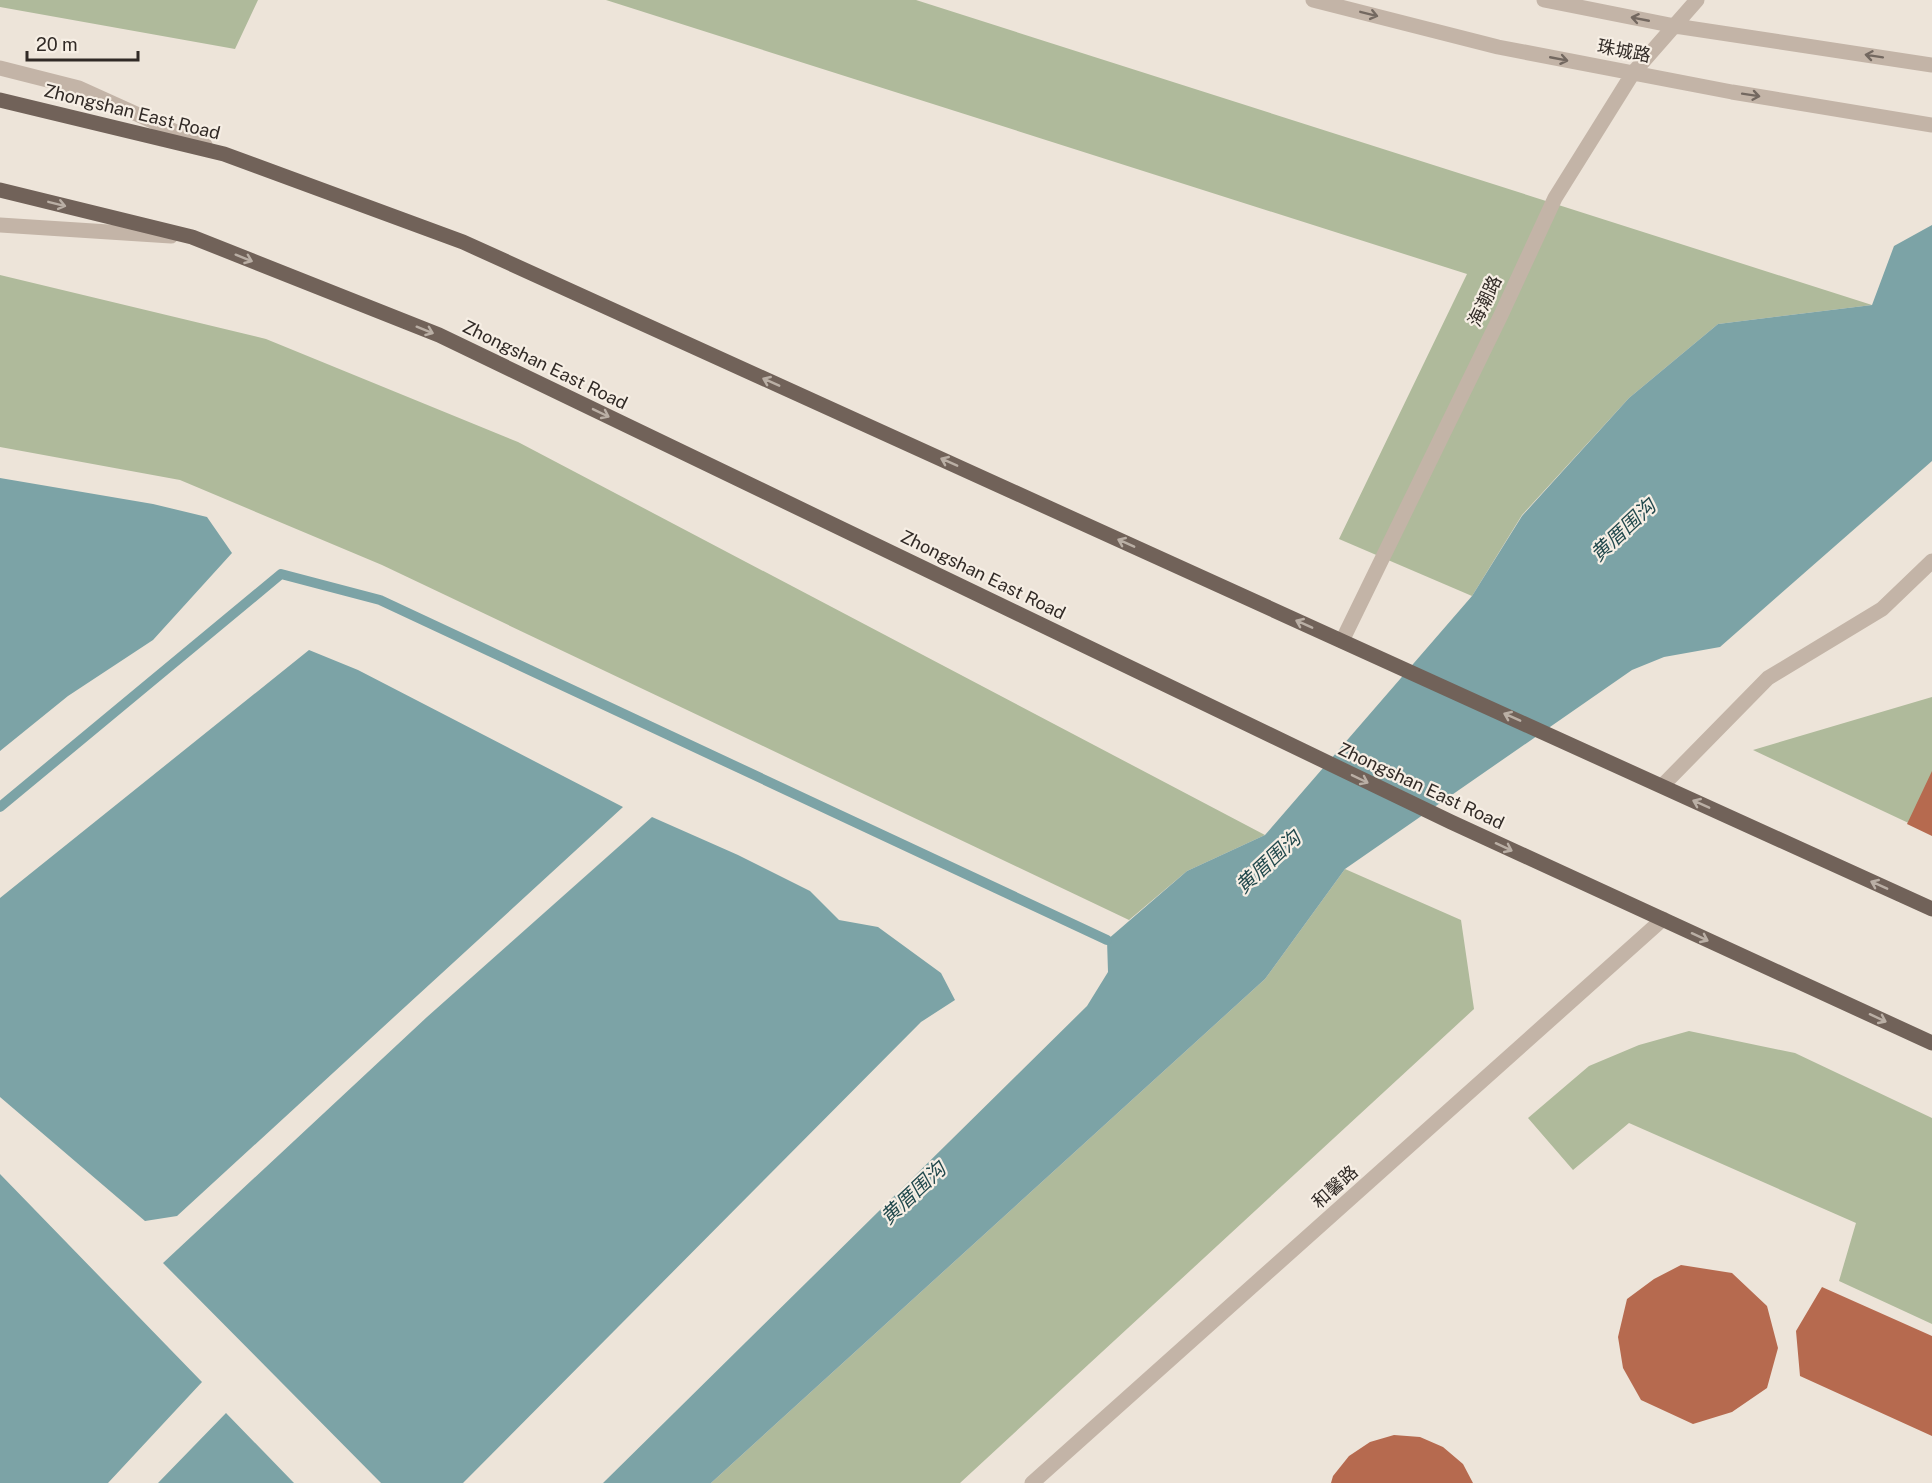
<svg xmlns="http://www.w3.org/2000/svg" width="1932" height="1483" font-family="'Public Sans','Noto Sans SC',sans-serif">
<style>
.green{fill:#afba9b}
.water{fill:#7ca3a6}
.lines{fill:none;stroke-linecap:round;stroke-linejoin:round}
.stream{stroke:#7ca3a6;stroke-width:10}
.building{fill:#b66a4f}
.minor{stroke:#c3b4a7;stroke-width:15}
.tertiary{stroke:#c3b4a7;stroke-width:15}
.primary{stroke:#716259;stroke-width:15}
.oneway{stroke:#736860}
.oneway2{stroke:#baafa5}
.labels{text-anchor:middle;stroke-width:4.5;stroke-linejoin:round;paint-order:stroke}
.street-label{font-size:18px;fill:#312a26;stroke:#f6eee4}
.water-label{font-size:20px;font-style:italic;fill:#22494d;stroke:#f6eee4}
</style>
<rect width="100%" height="100%" fill="#ede4d9"/>
<path class="green" d="M0 0H258L235 49 0 7Z
M606 0H916L1872 305 1718 324 1629 398 1522 515 1472 596 1339 539 1467 274Z
M0 275 266 339 518 442 1265 835 1187 871 1129 920 382 565 180 480 0 447Z
M1932 697V834L1753 750Z
M1345 869 1461 920 1474 1009 960 1483H711L1265 979Z
M1689 1031 1795 1053 1932 1118V1324L1839 1281 1856 1223 1629 1123 1573 1170 1528 1118 1589 1066 1639 1045Z"/>
<path class="water" d="M1932 225V461L1720 647 1664 657 1632 670 1345 869 1265 979 711 1483H603L1087 1006 1108 972 1107 940 1187 871 1265 835 1472 596 1522 516 1629 398 1718 324 1872 305 1894 246Z
M0 478 153 504 207 517 232 553 153 640 68 696 0 751Z
M309 650 358 670 623 807 177 1216 145 1221 0 1097V898Z
M652 817 738 855 810 891 839 920 878 927 941 973 955 1000 921 1022 463 1483H381L163 1263 427 1017Z
M0 1174 202 1382 108 1483H0Z
M226 1413 294 1483H158Z"/>
<g class="lines">
<path class="stream" d="M0 807 281 574 380 600 1107 940"/>
</g>
<path class="building" d="M1932 771V836L1907 824Z
M1681 1265 1732 1273 1767 1306 1778 1348 1767 1388 1732 1412 1693 1424 1641 1400 1623 1368 1618 1337 1627 1299 1654 1279Z
M1822 1287 1932 1336V1436L1800 1376 1796 1331Z
M1394 1435 1420 1437 1443 1447 1463 1464 1473 1483H1331L1333 1476 1349 1456 1370 1442Z"/>
<g class="lines">
<path class="minor" d="M1662 786 1768 678 1882 609 1932 561"/>
<path class="tertiary" d="M1313 0 1498 47 1732 92 1932 125
M1544 0 1675 26 1932 65
M0 68 79 88 205 145
M0 225 171 236
M1342 641 1501 315 1555 198 1633 73 1697 0
M1032 1483 1663 919"/>
<path class="primary" d="M0 100 224 154 463 242 1932 909
M0 190 192 237 439 335 1451 822 1932 1043"/>
</g>
<defs><path id="oneway-shaft" d="M-6 0H5M1.5-3L5.5 0L1.5 3" fill="none" stroke-width="1.6" stroke-linecap="round" stroke-linejoin="round" transform="scale(1.5)"/></defs>
<g class="oneway">
<use href="#oneway-shaft" transform="translate(1369 14) rotate(14)"/>
<use href="#oneway-shaft" transform="translate(1640 19) rotate(-169)"/>
<use href="#oneway-shaft" transform="translate(1874 56) rotate(-171)"/>
<use href="#oneway-shaft" transform="translate(1559 59) rotate(11)"/>
<use href="#oneway-shaft" transform="translate(1751 95) rotate(9)"/>
</g>
<g class="oneway2">
<use href="#oneway-shaft" transform="translate(57 204) rotate(14)"/>
<use href="#oneway-shaft" transform="translate(244 258) rotate(22)"/>
<use href="#oneway-shaft" transform="translate(425 330) rotate(22)"/>
<use href="#oneway-shaft" transform="translate(771 382) rotate(-156)"/>
<use href="#oneway-shaft" transform="translate(601 413) rotate(26)"/>
<use href="#oneway-shaft" transform="translate(949 462) rotate(-156)"/>
<use href="#oneway-shaft" transform="translate(1126 543) rotate(-156)"/>
<use href="#oneway-shaft" transform="translate(1304 624) rotate(-156)"/>
<use href="#oneway-shaft" transform="translate(1512 717) rotate(-156)"/>
<use href="#oneway-shaft" transform="translate(1360 779) rotate(26)"/>
<use href="#oneway-shaft" transform="translate(1701 804) rotate(-156)"/>
<use href="#oneway-shaft" transform="translate(1504 847) rotate(25)"/>
<use href="#oneway-shaft" transform="translate(1879 885) rotate(-156)"/>
<use href="#oneway-shaft" transform="translate(1700 937) rotate(25)"/>
<use href="#oneway-shaft" transform="translate(1878 1018) rotate(25)"/>
</g>
<g class="labels">
<g class="street-label">
<text transform="translate(1624 51) rotate(11)" y="6">珠城路</text>
<text transform="translate(132 112) rotate(14)" y="6">Zhongshan East Road</text>
<text transform="translate(1485 301) rotate(-65)" y="6">海潮路</text>
<text transform="translate(545 365) rotate(26)" y="6">Zhongshan East Road</text>
<text transform="translate(983 575) rotate(26)" y="6">Zhongshan East Road</text>
<text transform="translate(1421 786) rotate(25)" y="6">Zhongshan East Road</text>
<text transform="translate(1335 1187) rotate(-42)" y="6">和馨路</text>
</g>
<g class="water-label">
<text transform="translate(1623 530) rotate(-43)" y="7">黄厝围沟</text>
<text transform="translate(1268 862) rotate(-43)" y="7">黄厝围沟</text>
<text transform="translate(913 1193) rotate(-43)" y="7">黄厝围沟</text>
</g>
</g>
<path d="M27 51v9h111v-9" fill="none" stroke="#312a26" stroke-width="3"/>
<text x="36" y="51" font-size="18" fill="#312a26" stroke="#f6eee4" stroke-width="4.5" paint-order="stroke">20 m</text>
</svg>
